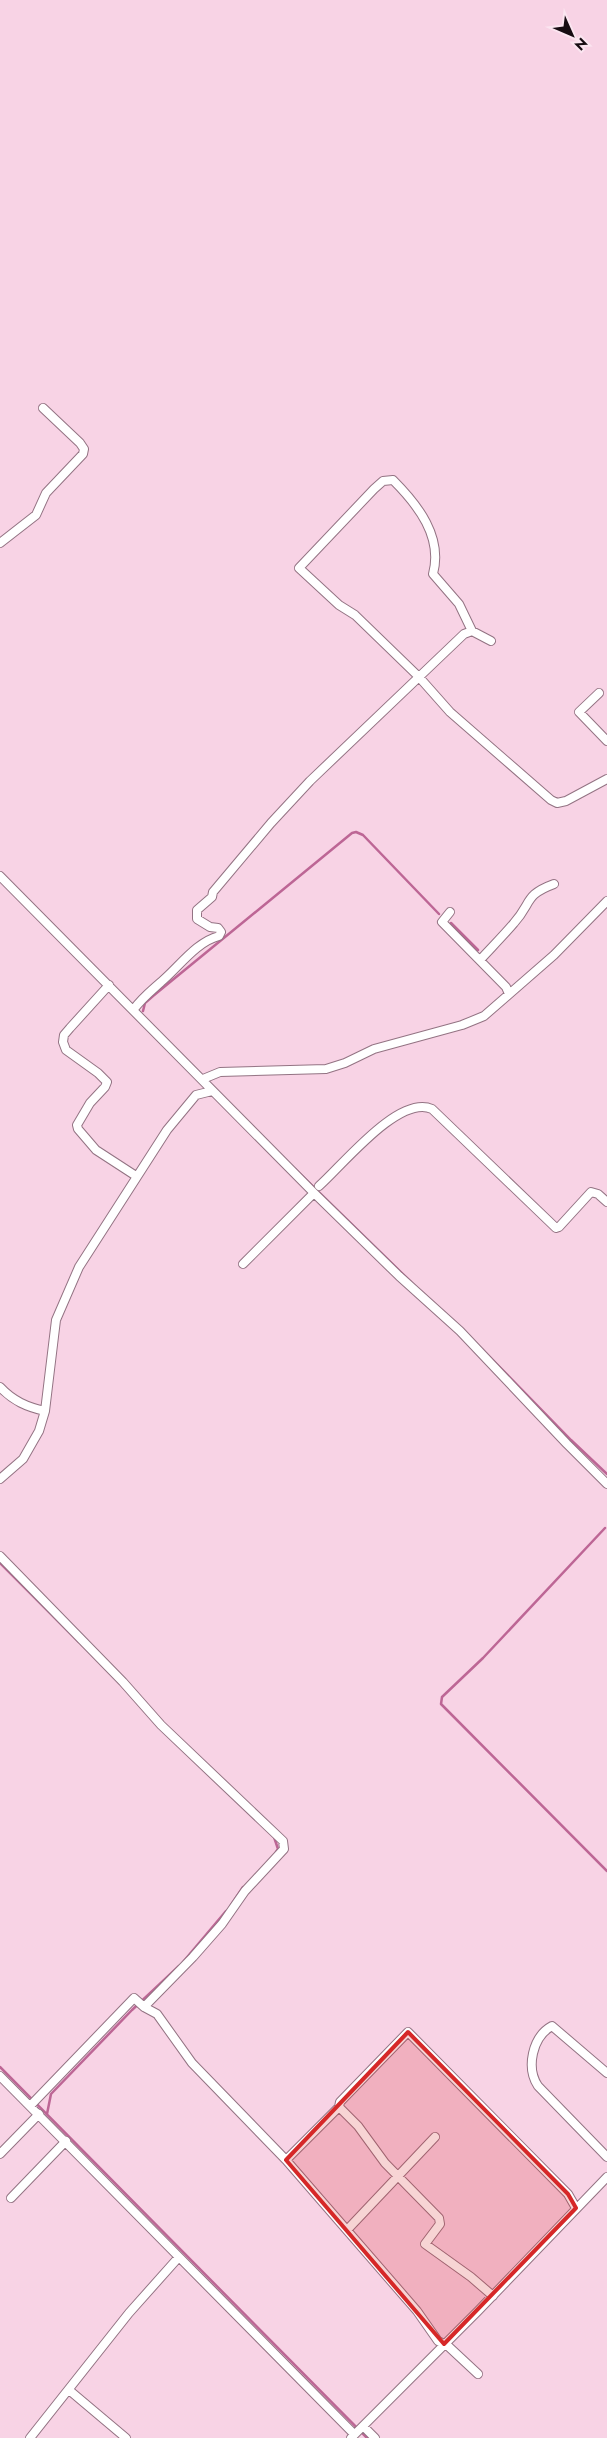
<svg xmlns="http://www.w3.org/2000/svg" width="607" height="2438" font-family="Jost,sans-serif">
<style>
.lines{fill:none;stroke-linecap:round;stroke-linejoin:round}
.stream{stroke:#bd6695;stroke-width:2.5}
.minor-casing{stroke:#937383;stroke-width:10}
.minor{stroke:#fff;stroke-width:8}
.marked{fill:#d62828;fill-opacity:0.2;stroke:#d62828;stroke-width:4;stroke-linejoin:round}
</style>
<rect width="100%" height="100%" fill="#f8d3e5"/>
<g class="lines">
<path class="stream" d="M451 923 478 950
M143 1011 145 1003 153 996 352 833 356 832 363 835 439 914
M295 1169 411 1282
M482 1349 571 1440 607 1474
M605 1528 483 1658 442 1697 441 1704 607 1871
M0 1563 79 1642
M274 1837 278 1849 276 1852
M231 1905 243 1887
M183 1962 226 1911
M0 2067 367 2438
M47 2114 51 2094 132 2010 179 1966"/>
<defs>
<path id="minor" d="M0 543 36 515 46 493 83 454 84 449 80 443 43 408
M472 631 459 604 433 574C443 537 418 505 393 480L383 481 374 489 299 568 339 605 355 615 419 677 450 712 551 800 557 803 566 801 607 779
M599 693 579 712 607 741
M0 876 314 1193 399 1276 460 1331 567 1444 607 1484
M450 912 442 922 506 987 509 994
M480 960C491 948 503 936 514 923 532 903 524 895 554 884
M109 985 70 1028 64 1035 63 1042 66 1050 98 1073 107 1082 105 1087 90 1103 77 1125 78 1129 96 1150 136 1176
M134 1009C142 998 151 991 161 982 179 967 196 942 219 936L221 932 218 928 210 927 197 919V910L212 897 213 892 271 823 310 781 464 634 472 631 491 641
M203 1079 220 1072 326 1069 345 1063 374 1049 462 1025 484 1016 554 955 607 901
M319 1186C342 1166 399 1094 432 1109L556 1228 559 1227 591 1192 598 1194 607 1202
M243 1264 314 1193
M0 1387C13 1401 27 1407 45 1411
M0 1479 23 1459 39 1431 45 1411 56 1320 79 1267 167 1130 196 1095 212 1091
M0 1556 123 1682 161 1725 283 1841 284 1849 245 1891 222 1924 193 1957 144 2007 134 1998 30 2106
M144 2007 157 2014 192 2063 286 2160 417 2311 438 2341 449 2347 478 2374
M607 2073 552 2026C532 2037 526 2068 538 2086L607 2157
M0 2076 354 2434
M339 2107 340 2102 408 2032 568 2194 576 2208
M0 2154 39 2114
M286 2160 339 2107 358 2126 385 2163 439 2218 440 2224 425 2244 471 2277 493 2296
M11 2198 66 2141
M347 2230 435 2137
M69 2390 126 2438
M363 2426 375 2438
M30 2438 129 2313 178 2258
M351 2438 478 2311 607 2177"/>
</defs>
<use href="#minor" class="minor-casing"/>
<use href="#minor" class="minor"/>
</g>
<path class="marked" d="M408 2032 568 2194 576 2208 444 2344 286 2160Z"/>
<g transform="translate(572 35) rotate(135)" stroke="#fbe5f0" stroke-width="4" paint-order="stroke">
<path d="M0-4L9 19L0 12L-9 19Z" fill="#170c12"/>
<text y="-8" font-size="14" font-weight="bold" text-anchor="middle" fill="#170c12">N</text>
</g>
</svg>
